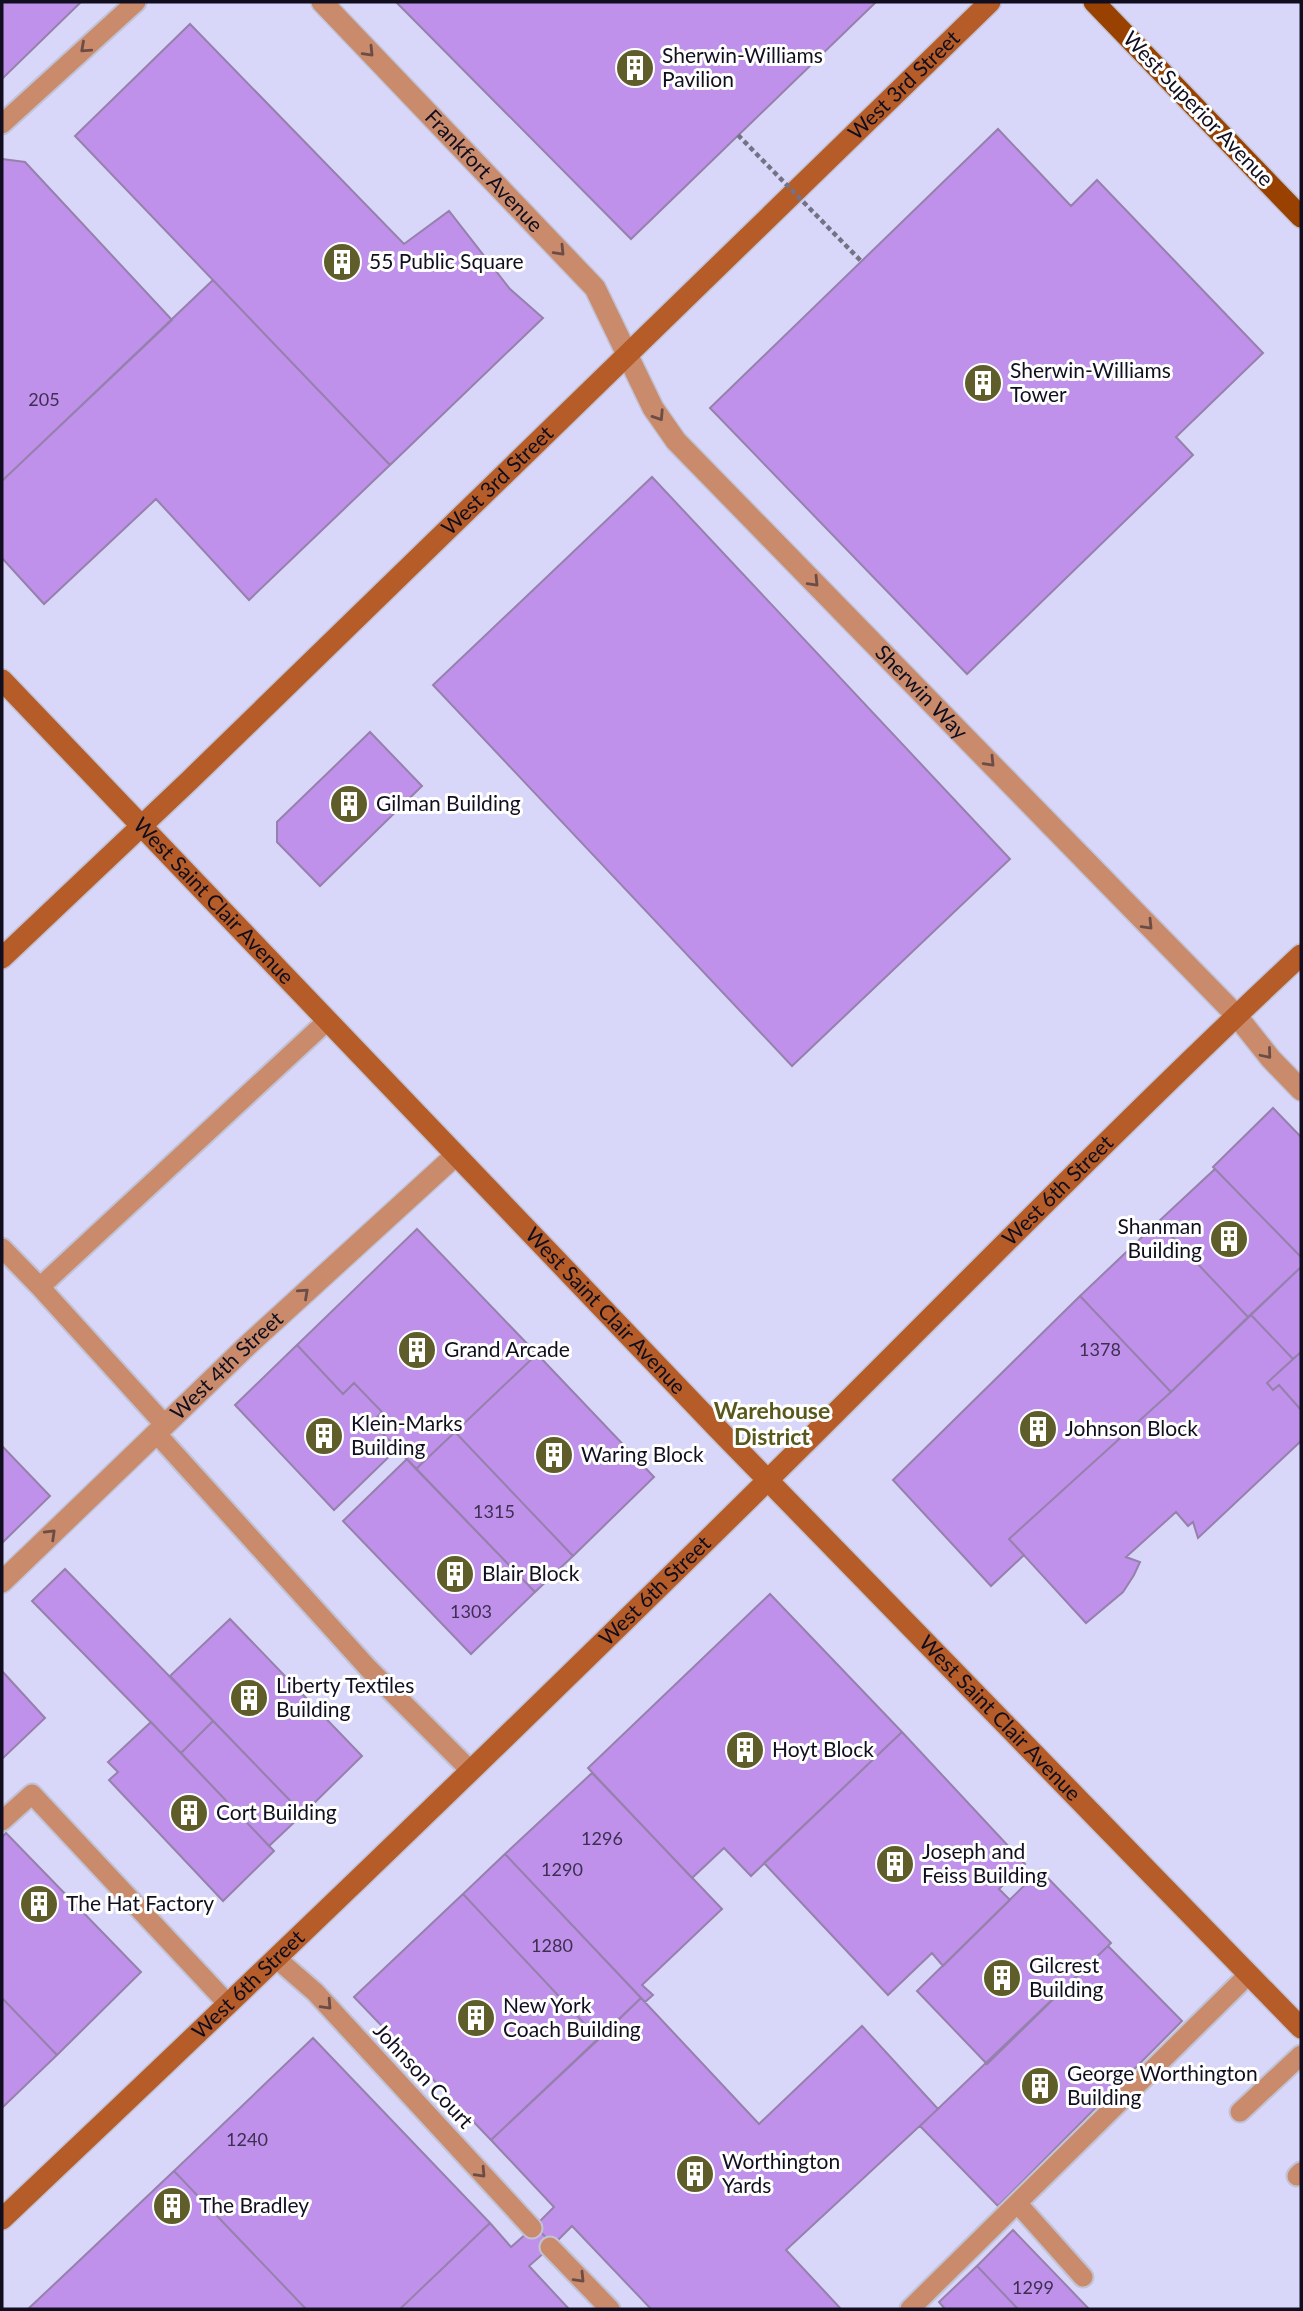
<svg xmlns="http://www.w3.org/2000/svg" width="1303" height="2311" font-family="Lato,sans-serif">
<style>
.built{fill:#d8d6f9}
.building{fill:#bf91ea;stroke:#9680ac;stroke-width:2}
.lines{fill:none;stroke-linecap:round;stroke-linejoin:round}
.lane-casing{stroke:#c2c2d5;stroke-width:23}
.street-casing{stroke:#c2c2d5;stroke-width:24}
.secondary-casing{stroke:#c2c2d5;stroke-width:24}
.primary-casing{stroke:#c2c2d5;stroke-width:24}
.lane{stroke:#c98b6c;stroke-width:19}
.street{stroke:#c98b6c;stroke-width:21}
.secondary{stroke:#b55c28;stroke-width:21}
.primary{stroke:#984101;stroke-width:21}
.path-bridge{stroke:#747385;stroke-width:4.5;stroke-dasharray:5 3.5;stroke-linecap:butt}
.oneway{stroke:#6c4c46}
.labels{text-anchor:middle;stroke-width:6;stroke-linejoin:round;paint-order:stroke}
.number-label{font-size:18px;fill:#3c2f52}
.poi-label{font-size:21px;fill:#100e1f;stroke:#fff;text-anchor:start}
.street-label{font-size:21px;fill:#100e1f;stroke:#fff}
.neighbourhood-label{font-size:23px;font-weight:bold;fill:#59581c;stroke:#fff}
</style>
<rect width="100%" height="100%" fill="#e4e4f8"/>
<path class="built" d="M2 2H1301V2309H2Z"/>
<path class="building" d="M2 2H81L2 79Z
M396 2H876L631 239Z
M190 24 404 244 449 211 510 289 543 318 390 465 75 136Z
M998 129 1071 206 1097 180 1263 353 1176 437 1193 455 967 674 710 408Z
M2 159 25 162 172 320 2 481Z
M213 280 390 465 249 600 156 499 44 604 2 558V481Z
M652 477 1010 859 792 1066 433 685Z
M370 732 422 786 320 886 277 842V822Z
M1273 1108 1301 1137V1257L1213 1167Z
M1215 1169 1301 1257V1267L1248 1317 1158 1222Z
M1158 1222 1248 1317 1171 1392 1080 1296Z
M417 1229 537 1354 416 1469 372 1422 382 1412 354 1383 343 1394 297 1345Z
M1301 1267V1352L1293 1359 1251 1315Z
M1080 1296 1171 1392 1009 1539 1024 1555 991 1586 893 1480Z
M1251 1315 1293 1359 1267 1383 1273 1390 1279 1385 1301 1410V1441L1198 1538 1193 1522 1188 1526 1176 1512 1126 1557 1140 1562 1134 1575 1123 1592 1086 1623 1009 1539 1171 1392Z
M297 1345 343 1394 354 1383 382 1412 372 1422 397 1449 334 1510 235 1405Z
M1301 1352V1410L1279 1385 1273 1390 1267 1383Z
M537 1354 654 1477 573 1556 455 1432Z
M455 1432 573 1556 535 1592 416 1469Z
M2 1446 50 1496 2 1543Z
M407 1459 535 1592 471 1654 343 1521Z
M65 1569 213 1721 181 1753 32 1601Z
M770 1594 902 1732 751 1876 724 1848 692 1878 588 1768Z
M230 1619 362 1756 303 1814 170 1676Z
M2 1671 45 1718 2 1759Z
M213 1721 303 1814 269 1846 181 1753Z
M151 1722 274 1851 223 1901 109 1780 118 1772 108 1762Z
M902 1732 1025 1864 999 1889 1010 1900 943 1966 932 1953 888 1995 764 1863Z
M592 1773 722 1909 642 1985 653 1995 645 2002 505 1854Z
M6 1833 141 1972 57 2055 2 1998V1837Z
M505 1854 641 1998 599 2039 463 1894Z
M1040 1870 1111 1943 987 2064 917 1991Z
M463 1894 599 2039 491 2140 354 1997Z
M1108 1946 1182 2021 998 2206 920 2126Z
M2 1998 57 2055 2 2108Z
M641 1998 759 2124 862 2026 938 2109 786 2250 841 2309H651L572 2226 553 2245 535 2226 554 2207 491 2140Z
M313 2038 490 2223 400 2309H306L174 2171Z
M174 2171 306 2309H28L62 2277Z
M490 2223 511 2247 535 2226 553 2245 529 2266 569 2309H400Z
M1013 2230 1089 2309H1018L977 2266Z
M977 2266 1018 2309H945L939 2302Z"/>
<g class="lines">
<defs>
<path id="lane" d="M2 124 136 2
M2 1248 40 1287 327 1021
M40 1287 165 1425
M156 1433 368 1668 470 1770
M2 1821 32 1794 228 2004
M277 1959 315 1992 532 2228
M1240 2112 1301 2055
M1297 2176 1301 2172
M1018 2204 1083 2277
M550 2247 610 2309
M910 2309 1248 1975"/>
<g id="street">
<path id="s1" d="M322 2 595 288 653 408 676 441 1236 1015 1271 1059 1301 1090"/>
<path id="s2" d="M2 1582 249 1344 456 1155"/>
</g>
<g id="secondary">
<path id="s3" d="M2 680 718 1429 1301 2028"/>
<path id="s4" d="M2 958 190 780 990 2"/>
<path id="s5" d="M2 2219C260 1975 516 1729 769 1479 946 1304 1119 1125 1301 955"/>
</g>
<path id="primary" d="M1094 2 1301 217"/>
</defs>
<use href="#lane" class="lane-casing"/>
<use href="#street" class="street-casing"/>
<use href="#secondary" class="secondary-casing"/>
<use href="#primary" class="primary-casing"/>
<use href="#lane" class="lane"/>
<use href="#street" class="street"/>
<use href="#secondary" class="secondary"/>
<use href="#primary" class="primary"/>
<path class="path-bridge" d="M738 135 861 261"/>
</g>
<defs><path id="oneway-chevron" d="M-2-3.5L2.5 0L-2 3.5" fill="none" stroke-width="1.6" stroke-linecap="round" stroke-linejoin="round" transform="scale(1.75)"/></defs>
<g class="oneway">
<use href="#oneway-chevron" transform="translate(85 48) rotate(138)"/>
<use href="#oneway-chevron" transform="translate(369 52) rotate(46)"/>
<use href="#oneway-chevron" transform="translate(560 251) rotate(46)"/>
<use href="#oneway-chevron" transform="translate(659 416) rotate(57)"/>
<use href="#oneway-chevron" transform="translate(814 582) rotate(46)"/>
<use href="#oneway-chevron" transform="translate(990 762) rotate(46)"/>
<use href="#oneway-chevron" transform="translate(1148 925) rotate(46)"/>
<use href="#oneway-chevron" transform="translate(1267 1054) rotate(50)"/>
<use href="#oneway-chevron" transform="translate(304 1293) rotate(-42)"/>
<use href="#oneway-chevron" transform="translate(51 1534) rotate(-44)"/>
<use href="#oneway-chevron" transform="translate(327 2005) rotate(47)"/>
<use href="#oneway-chevron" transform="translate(481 2173) rotate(47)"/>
<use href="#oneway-chevron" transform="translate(580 2278) rotate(46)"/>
</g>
<defs>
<symbol id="building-disc" viewBox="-11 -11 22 22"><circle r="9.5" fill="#5f5e2b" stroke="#fff"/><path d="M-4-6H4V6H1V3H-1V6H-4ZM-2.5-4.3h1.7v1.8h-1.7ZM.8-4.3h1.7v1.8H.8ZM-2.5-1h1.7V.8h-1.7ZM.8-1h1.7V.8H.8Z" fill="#fff"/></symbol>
</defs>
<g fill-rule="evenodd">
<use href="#building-disc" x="613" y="46" width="44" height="44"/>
<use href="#building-disc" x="320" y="240" width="44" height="44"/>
<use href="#building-disc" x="961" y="361" width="44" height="44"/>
<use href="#building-disc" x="327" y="782" width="44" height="44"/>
<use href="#building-disc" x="1207" y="1217" width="44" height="44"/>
<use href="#building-disc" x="395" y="1328" width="44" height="44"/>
<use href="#building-disc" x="1016" y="1407" width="44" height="44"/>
<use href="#building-disc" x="302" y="1414" width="44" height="44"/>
<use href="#building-disc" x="532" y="1433" width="44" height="44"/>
<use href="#building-disc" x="433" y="1552" width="44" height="44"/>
<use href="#building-disc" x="227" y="1676" width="44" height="44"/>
<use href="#building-disc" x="723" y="1728" width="44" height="44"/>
<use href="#building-disc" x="167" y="1791" width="44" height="44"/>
<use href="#building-disc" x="873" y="1842" width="44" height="44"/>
<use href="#building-disc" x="17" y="1882" width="44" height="44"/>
<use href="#building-disc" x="980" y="1956" width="44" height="44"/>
<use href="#building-disc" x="454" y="1996" width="44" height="44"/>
<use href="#building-disc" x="1018" y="2064" width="44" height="44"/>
<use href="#building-disc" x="673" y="2152" width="44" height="44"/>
<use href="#building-disc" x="150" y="2184" width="44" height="44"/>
</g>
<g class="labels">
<g class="number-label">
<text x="44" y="406">205</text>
<text x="1100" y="1356">1378</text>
<text x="494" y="1518">1315</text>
<text x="471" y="1618">1303</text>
<text x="602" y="1845">1296</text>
<text x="562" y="1876">1290</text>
<text x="552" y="1952">1280</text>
<text x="247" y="2146">1240</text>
<text x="1033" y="2294">1299</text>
</g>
<g class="poi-label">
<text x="662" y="63">Sherwin-Williams<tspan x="662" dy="24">Pavilion</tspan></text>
<text x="369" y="269">55 Public Square</text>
<text x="1010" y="378">Sherwin-Williams<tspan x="1010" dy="24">Tower</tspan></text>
<text x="376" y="811">Gilman Building</text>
<text x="1202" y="1234" text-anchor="end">Shanman<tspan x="1202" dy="24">Building</tspan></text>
<text x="444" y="1357">Grand Arcade</text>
<text x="351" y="1431">Klein-Marks<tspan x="351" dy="24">Building</tspan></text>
<text x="1065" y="1436">Johnson Block</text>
<text x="581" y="1462">Waring Block</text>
<text x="482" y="1581">Blair Block</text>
<text x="276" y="1693">Liberty Textiles<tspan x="276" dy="24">Building</tspan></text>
<text x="772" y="1757">Hoyt Block</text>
<text x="216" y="1820">Cort Building</text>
<text x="922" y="1859">Joseph and<tspan x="922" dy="24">Feiss Building</tspan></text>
<text x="66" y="1911">The Hat Factory</text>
<text x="1029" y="1973">Gilcrest<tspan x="1029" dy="24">Building</tspan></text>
<text x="503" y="2013">New York<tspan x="503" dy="24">Coach Building</tspan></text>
<text x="1067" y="2081">George Worthington<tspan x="1067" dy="24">Building</tspan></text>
<text x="722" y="2169">Worthington<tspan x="722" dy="24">Yards</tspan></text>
<text x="199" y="2213">The Bradley</text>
</g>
<g class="street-label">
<text dy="7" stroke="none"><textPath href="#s4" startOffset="1255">West 3rd Street</textPath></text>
<text transform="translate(1198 109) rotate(46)" y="7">West Superior Avenue</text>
<text dy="7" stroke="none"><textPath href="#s1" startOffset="234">Frankfort Avenue</textPath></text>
<text dy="7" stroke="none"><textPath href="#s4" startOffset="688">West 3rd Street</textPath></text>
<text dy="7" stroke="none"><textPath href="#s1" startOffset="920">Sherwin Way</textPath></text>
<text dy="7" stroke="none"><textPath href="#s3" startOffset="306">West Saint Clair Avenue</textPath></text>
<text dy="7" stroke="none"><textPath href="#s5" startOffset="1474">West 6th Street</textPath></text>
<text dy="7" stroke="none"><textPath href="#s3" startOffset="873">West Saint Clair Avenue</textPath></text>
<text dy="7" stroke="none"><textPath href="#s2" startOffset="312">West 4th Street</textPath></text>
<text dy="7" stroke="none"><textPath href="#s5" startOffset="906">West 6th Street</textPath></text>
<text dy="7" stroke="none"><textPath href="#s3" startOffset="1440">West Saint Clair Avenue</textPath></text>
<text dy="7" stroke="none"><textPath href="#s5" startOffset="340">West 6th Street</textPath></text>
<text transform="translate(423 2076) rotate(47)" y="7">Johnson Court</text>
</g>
<g class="neighbourhood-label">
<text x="772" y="1419">Warehouse<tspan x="772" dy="26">District</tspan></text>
</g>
</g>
<rect width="1303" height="2311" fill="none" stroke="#100e1f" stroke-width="7"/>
</svg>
